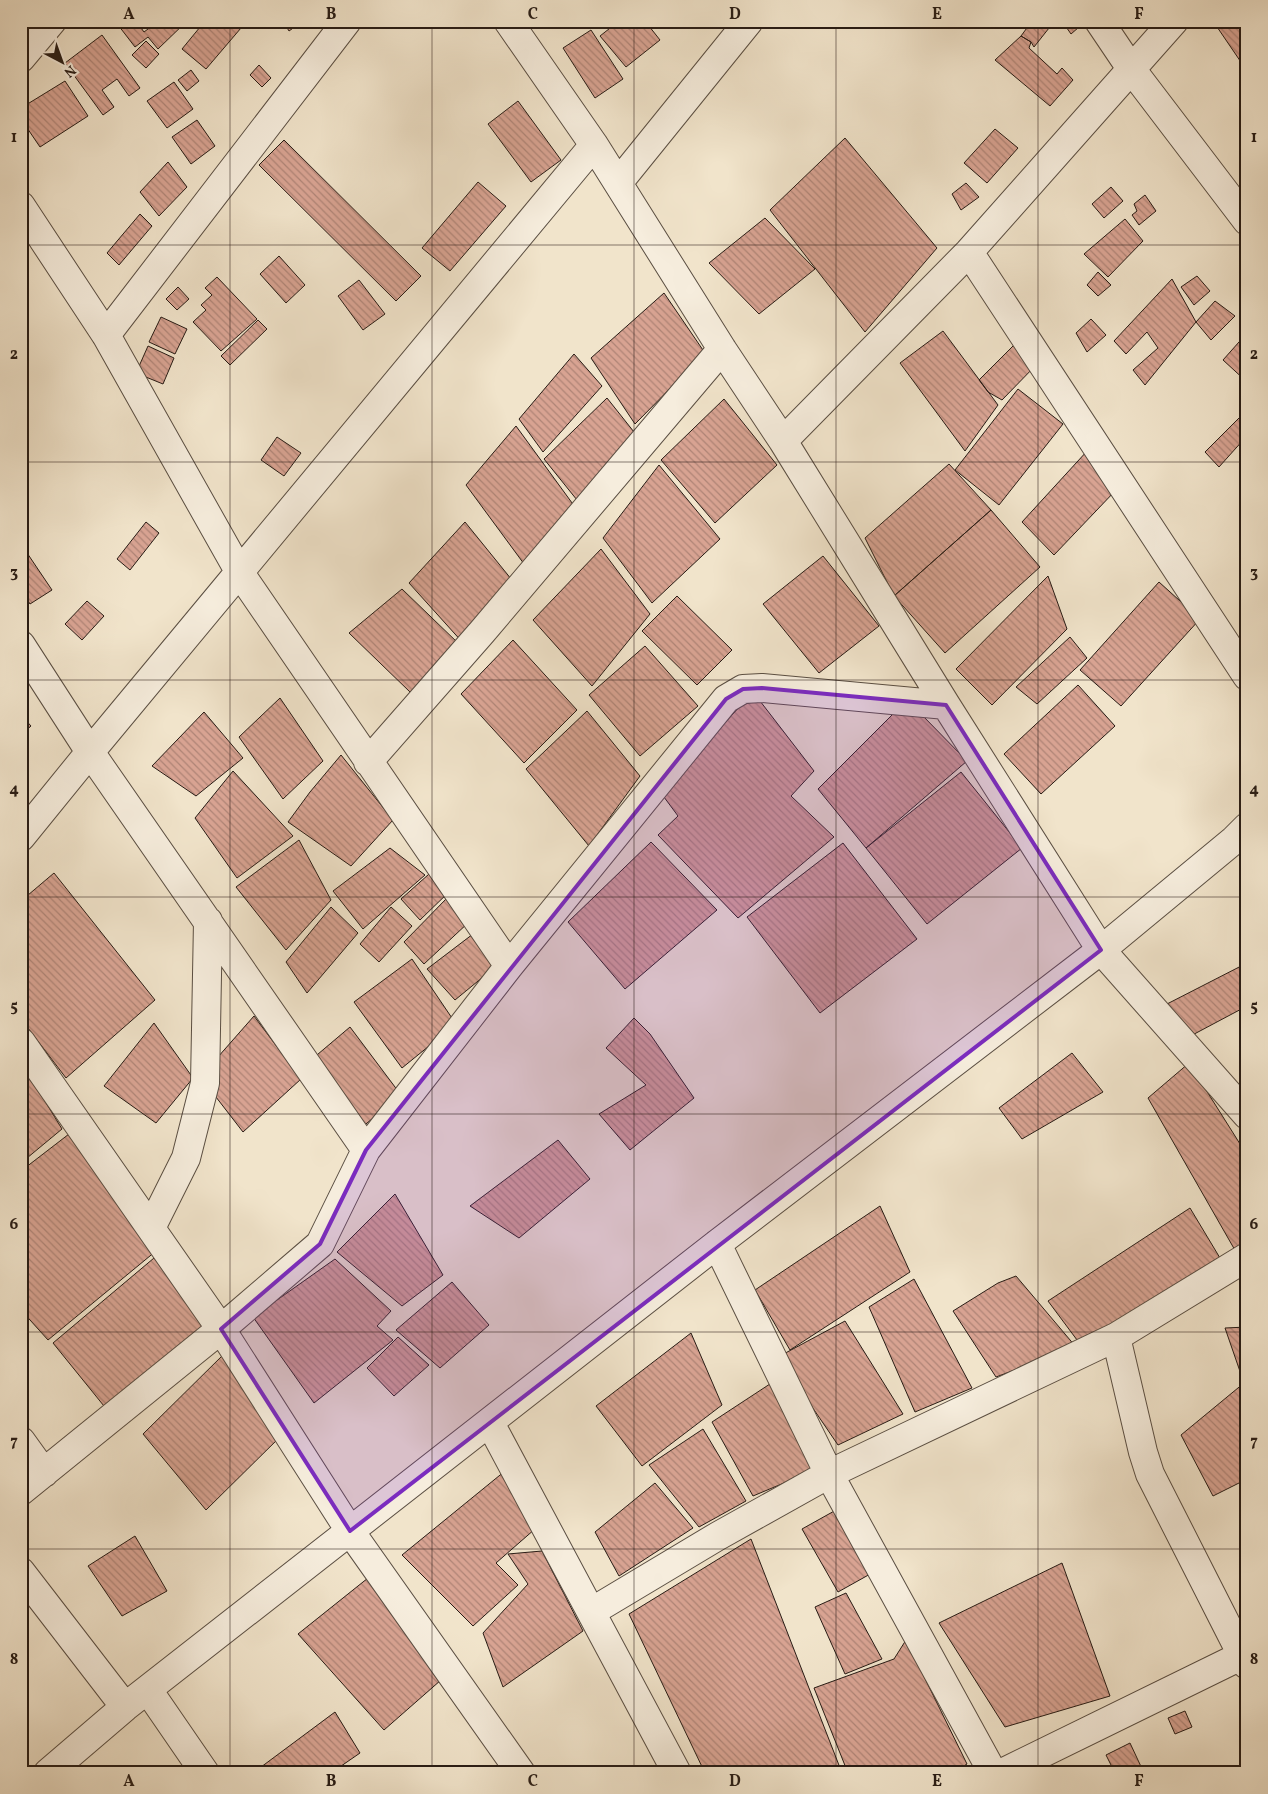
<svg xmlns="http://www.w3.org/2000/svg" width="1268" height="1794" font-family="Vollkorn,serif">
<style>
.building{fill:url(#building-back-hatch);stroke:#281c15}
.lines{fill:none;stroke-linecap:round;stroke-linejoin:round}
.street-casing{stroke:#5a4e42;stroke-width:30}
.street{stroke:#f6eddd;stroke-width:28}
.marked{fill:#7b2cbf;fill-opacity:0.2;stroke:#7b2cbf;stroke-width:4;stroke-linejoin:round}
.grid{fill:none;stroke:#281c15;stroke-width:1;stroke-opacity:0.55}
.neatline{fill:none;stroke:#281c15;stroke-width:2}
.grid-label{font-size:16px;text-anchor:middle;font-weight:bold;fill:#281c15}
</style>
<defs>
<pattern id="building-back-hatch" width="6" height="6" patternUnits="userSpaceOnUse" patternTransform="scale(1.25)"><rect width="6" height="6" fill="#d8a392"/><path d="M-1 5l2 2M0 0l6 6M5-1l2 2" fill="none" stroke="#af8476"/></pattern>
</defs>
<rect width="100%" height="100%" fill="#f1e4cb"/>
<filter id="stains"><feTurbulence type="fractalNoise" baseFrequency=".004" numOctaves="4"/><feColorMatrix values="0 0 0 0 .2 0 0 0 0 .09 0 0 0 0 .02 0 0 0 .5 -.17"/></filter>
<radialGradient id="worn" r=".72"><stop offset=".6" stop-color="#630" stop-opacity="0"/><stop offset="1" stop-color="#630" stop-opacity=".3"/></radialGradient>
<path class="building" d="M115 21H136L144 32 152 26 148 21H187L158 49 148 37 135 47Z
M205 21H233L241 28 206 69 182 49Z
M283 21H303L289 31Z
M619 21H645L660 40 626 67 600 36Z
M1032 21H1051L1053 23 1034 47 1031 42 1021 36Z
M1062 21H1086L1071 34Z
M1213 21H1247V71Z
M591 30 623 79 595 98 563 48Z
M102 35 140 88 129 96 117 79 102 90 114 107 103 115 65 63Z
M1021 36 1031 42 1029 48 1057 74 1062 68 1073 80 1050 106 995 60Z
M146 41 159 54 146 68 132 55Z
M259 65 271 78 262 87 250 75Z
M191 70 199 81 187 91 178 80Z
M65 81 88 116 40 147 21 119V108Z
M174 82 193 109 167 128 147 101Z
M518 101 561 160 531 182 488 124Z
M197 120 215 146 191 164 172 137Z
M995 129 1018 148 987 183 964 163Z
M845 138 937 248 865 332 770 210Z
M284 140 421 276 396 301 259 165Z
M168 162 187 187 159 216 140 192Z
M478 182 506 206 450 271 422 248Z
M966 183 979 197 961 210 952 194Z
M1111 187 1123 201 1104 218 1092 204Z
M1145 195 1156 211 1139 225 1132 215 1137 211 1134 204Z
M140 214 152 226 119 265 107 253Z
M765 218 815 269 759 314 709 263Z
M1125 219 1143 241 1108 277 1084 254Z
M279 256 305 285 286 303 260 274Z
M1098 272 1111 285 1098 296 1087 285Z
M1197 276 1210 291 1194 305 1181 287Z
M217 277 257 319 221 351 193 322 206 310 201 305 212 295 205 288Z
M1172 279 1196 322 1145 385 1133 370 1158 348 1147 332 1126 354 1114 341Z
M359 280 385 314 363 330 338 296Z
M178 287 189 299 177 310 166 299Z
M664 293 705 353 635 424 591 358Z
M1215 301 1235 316 1211 340 1196 322Z
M161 317 187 329 175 354 149 342Z
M1091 319 1106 335 1087 352 1076 333Z
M258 320 267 329 230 365 221 356Z
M943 331 998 405 965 451 900 363Z
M1247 333V382L1223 360Z
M1018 341 1039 362 1002 400 988 392 979 380Z
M148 346 174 358 163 384 136 373Z
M574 354 602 386 543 452 519 419Z
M1018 389 1063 424 999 505 955 470Z
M607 398 634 432 577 500 544 459Z
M724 399 777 465 715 523 661 460Z
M1242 415 1247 419V440L1245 438 1219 467 1205 452Z
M516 426 575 507 527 568 466 485Z
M277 437 301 453 284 476 261 460Z
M1088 450 1116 490 1054 555 1022 522Z
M949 464 991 510 894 596 865 538Z
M659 465 720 539 652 603 603 538Z
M991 510 1040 567 945 653 894 596Z
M146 522 159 533 130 570 117 559Z
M465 522 516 585 464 644 409 583Z
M21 544 52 590 30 604 21 590Z
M601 549 650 614 592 686 533 620Z
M823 556 879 626 819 673 763 604Z
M1048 576 1067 629 992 705 956 669Z
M1159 582 1200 619 1121 706 1080 670Z
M402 589 459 644 410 692 349 633Z
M677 596 732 650 697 685 642 631Z
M87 601 104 616 82 640 65 624Z
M1070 637 1087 658 1037 704 1016 687Z
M513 640 577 710 524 763 461 694Z
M645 646 698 706 640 756 589 695Z
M1078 685 1115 726 1041 794 1004 754Z
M280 698 323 761 283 799 239 737Z
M760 701 814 771 791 796 834 837 738 918 658 835 678 816 661 793 742 704Z
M897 710 921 714 967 761 866 848 818 789Z
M587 711 640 776 589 846 526 769Z
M204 712 243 758 196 796 152 766Z
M21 715 31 726 21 735Z
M341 755 393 820 351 866 288 822 310 792Z
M233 771 293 836 237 878 195 818Z
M961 772 1022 848 927 924 866 848Z
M299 840 331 900 286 950 236 887Z
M651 842 717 910 625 989 568 922Z
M843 843 917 939 820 1013 747 917Z
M390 848 425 875 363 929 333 891Z
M438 866 452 889 420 920 401 899Z
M54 873 155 1000 66 1078 21 1019V901Z
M448 897 469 922 424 964 404 942Z
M331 907 358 933 307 993 286 962Z
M391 907 412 926 379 962 360 944Z
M473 934 500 963 455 1000 427 969Z
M412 959 456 1024 402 1068 354 1002Z
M1247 963V1006L1183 1040 1165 1005Z
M254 1016 301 1079 243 1132 209 1088 210 1066Z
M634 1018 650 1034 694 1098 630 1150 599 1114 646 1085 606 1048Z
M154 1023 193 1078 156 1123 104 1086Z
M350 1027 401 1095 361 1128 311 1060Z
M1072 1053 1103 1092 1022 1139 999 1108Z
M21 1062 62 1129 21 1163Z
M1189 1063 1247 1155V1245L1236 1252 1148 1098Z
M69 1134 156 1251 48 1340 21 1310V1270L26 1266 21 1254V1171Z
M558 1140 590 1179 519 1238 470 1206Z
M395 1194 443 1275 402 1306 337 1252Z
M880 1206 910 1272 790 1350 755 1290Z
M1190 1208 1223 1263 1080 1344 1048 1301Z
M154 1258 212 1328 108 1411 53 1343Z
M335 1259 391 1311 377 1326 393 1340 314 1403 253 1317Z
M1016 1276 1076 1347 996 1377 953 1311 998 1283Z
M914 1279 972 1388 915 1412 869 1307Z
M452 1282 489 1325 440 1368 396 1330Z
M845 1321 903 1414 838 1445 778 1357Z
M1247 1327V1479L1213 1496 1181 1435 1244 1383 1225 1328Z
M691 1333 722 1405 642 1466 596 1406Z
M398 1337 429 1365 394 1396 367 1368Z
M225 1353 283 1434 206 1510 143 1434Z
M776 1380 815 1470 753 1496 712 1422Z
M703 1429 746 1501 699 1527 649 1465Z
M505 1471 543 1522 496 1563 518 1585 473 1626 402 1555Z
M655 1483 693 1528 619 1576 595 1532Z
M845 1505 872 1573 838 1592 802 1529Z
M135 1536 167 1591 122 1616 88 1566Z
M751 1539 842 1773H705L629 1614Z
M542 1551 583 1631 503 1687 483 1633 528 1584 508 1554Z
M1062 1563 1110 1696 1005 1727 939 1623Z
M368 1578 441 1680 384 1730 298 1634Z
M846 1593 882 1659 845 1674 815 1607Z
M906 1640 967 1764 952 1773H848L814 1688 894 1659Z
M1185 1711 1192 1727 1175 1734 1168 1718Z
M335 1712 360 1753 331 1773H253Z
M1130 1743 1144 1773H1115L1106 1755Z"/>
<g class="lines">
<defs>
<path id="street" d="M508 21 594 145 722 349 783 441 946 705 1101 950 1247 1115
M1099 21 1132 70 1247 221
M21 58 52 21
M618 183 749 21
M21 206 106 335 240 573 509 966
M969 252 1247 676
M106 335 347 21
M783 441 969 252 1174 21
M21 645 90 752 366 1150
M368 762 482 632 722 349
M21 837 90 752 594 145
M21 1042 221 1329 350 1531 521 1773
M151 1228 186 1158 205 1083 208 921
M717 1244 829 1474 993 1773
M1116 1337 1143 1452 1150 1474 1247 1665
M490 1423 677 1773
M21 1441 44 1473
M21 1491 221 1329 320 1244 366 1150 509 966 726 699 743 689 762 688 946 705
M21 1572 125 1707
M591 1612 718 1536 829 1474 1116 1337 1247 1257
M148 1690 205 1773
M48 1773 125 1707 717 1244 1101 950 1234 840 1247 827
M1002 1773 1247 1653"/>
</defs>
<use href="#street" class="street-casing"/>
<use href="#street" class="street"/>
</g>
<path class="marked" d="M762 688 946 705 1101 950 350 1531 221 1329 320 1244 366 1150 726 699 743 689Z"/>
<path class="grid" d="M230 21V1773M432 21V1773M634 21V1773M836 21V1773M1038 21V1773M21 245H1247M21 462H1247M21 680H1247M21 897H1247M21 1114H1247M21 1332H1247M21 1549H1247"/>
<rect width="1268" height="1794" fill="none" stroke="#f1e4cb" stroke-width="55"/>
<g transform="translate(62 62) rotate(139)" stroke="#f6eddd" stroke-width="4" paint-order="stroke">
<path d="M0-4L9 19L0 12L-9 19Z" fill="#281c15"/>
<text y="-8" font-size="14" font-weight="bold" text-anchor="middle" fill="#281c15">N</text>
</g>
<rect x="28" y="28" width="1212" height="1738" class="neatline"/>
<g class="grid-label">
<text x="129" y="19">A</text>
<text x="331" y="19">B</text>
<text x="533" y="19">C</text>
<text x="735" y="19">D</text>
<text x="937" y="19">E</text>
<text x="1139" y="19">F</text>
<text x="14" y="142">1</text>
<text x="1254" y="142">1</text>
<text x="14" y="359">2</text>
<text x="1254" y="359">2</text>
<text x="14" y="577">3</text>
<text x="1254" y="577">3</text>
<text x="14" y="794">4</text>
<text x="1254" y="794">4</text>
<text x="14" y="1011">5</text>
<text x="1254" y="1011">5</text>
<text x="14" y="1229">6</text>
<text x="1254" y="1229">6</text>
<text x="14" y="1446">7</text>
<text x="1254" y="1446">7</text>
<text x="14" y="1664">8</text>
<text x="1254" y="1664">8</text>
<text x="129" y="1786">A</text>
<text x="331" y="1786">B</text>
<text x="533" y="1786">C</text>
<text x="735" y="1786">D</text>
<text x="937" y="1786">E</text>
<text x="1139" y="1786">F</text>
</g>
<rect width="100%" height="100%" filter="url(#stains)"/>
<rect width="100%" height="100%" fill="url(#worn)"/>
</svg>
